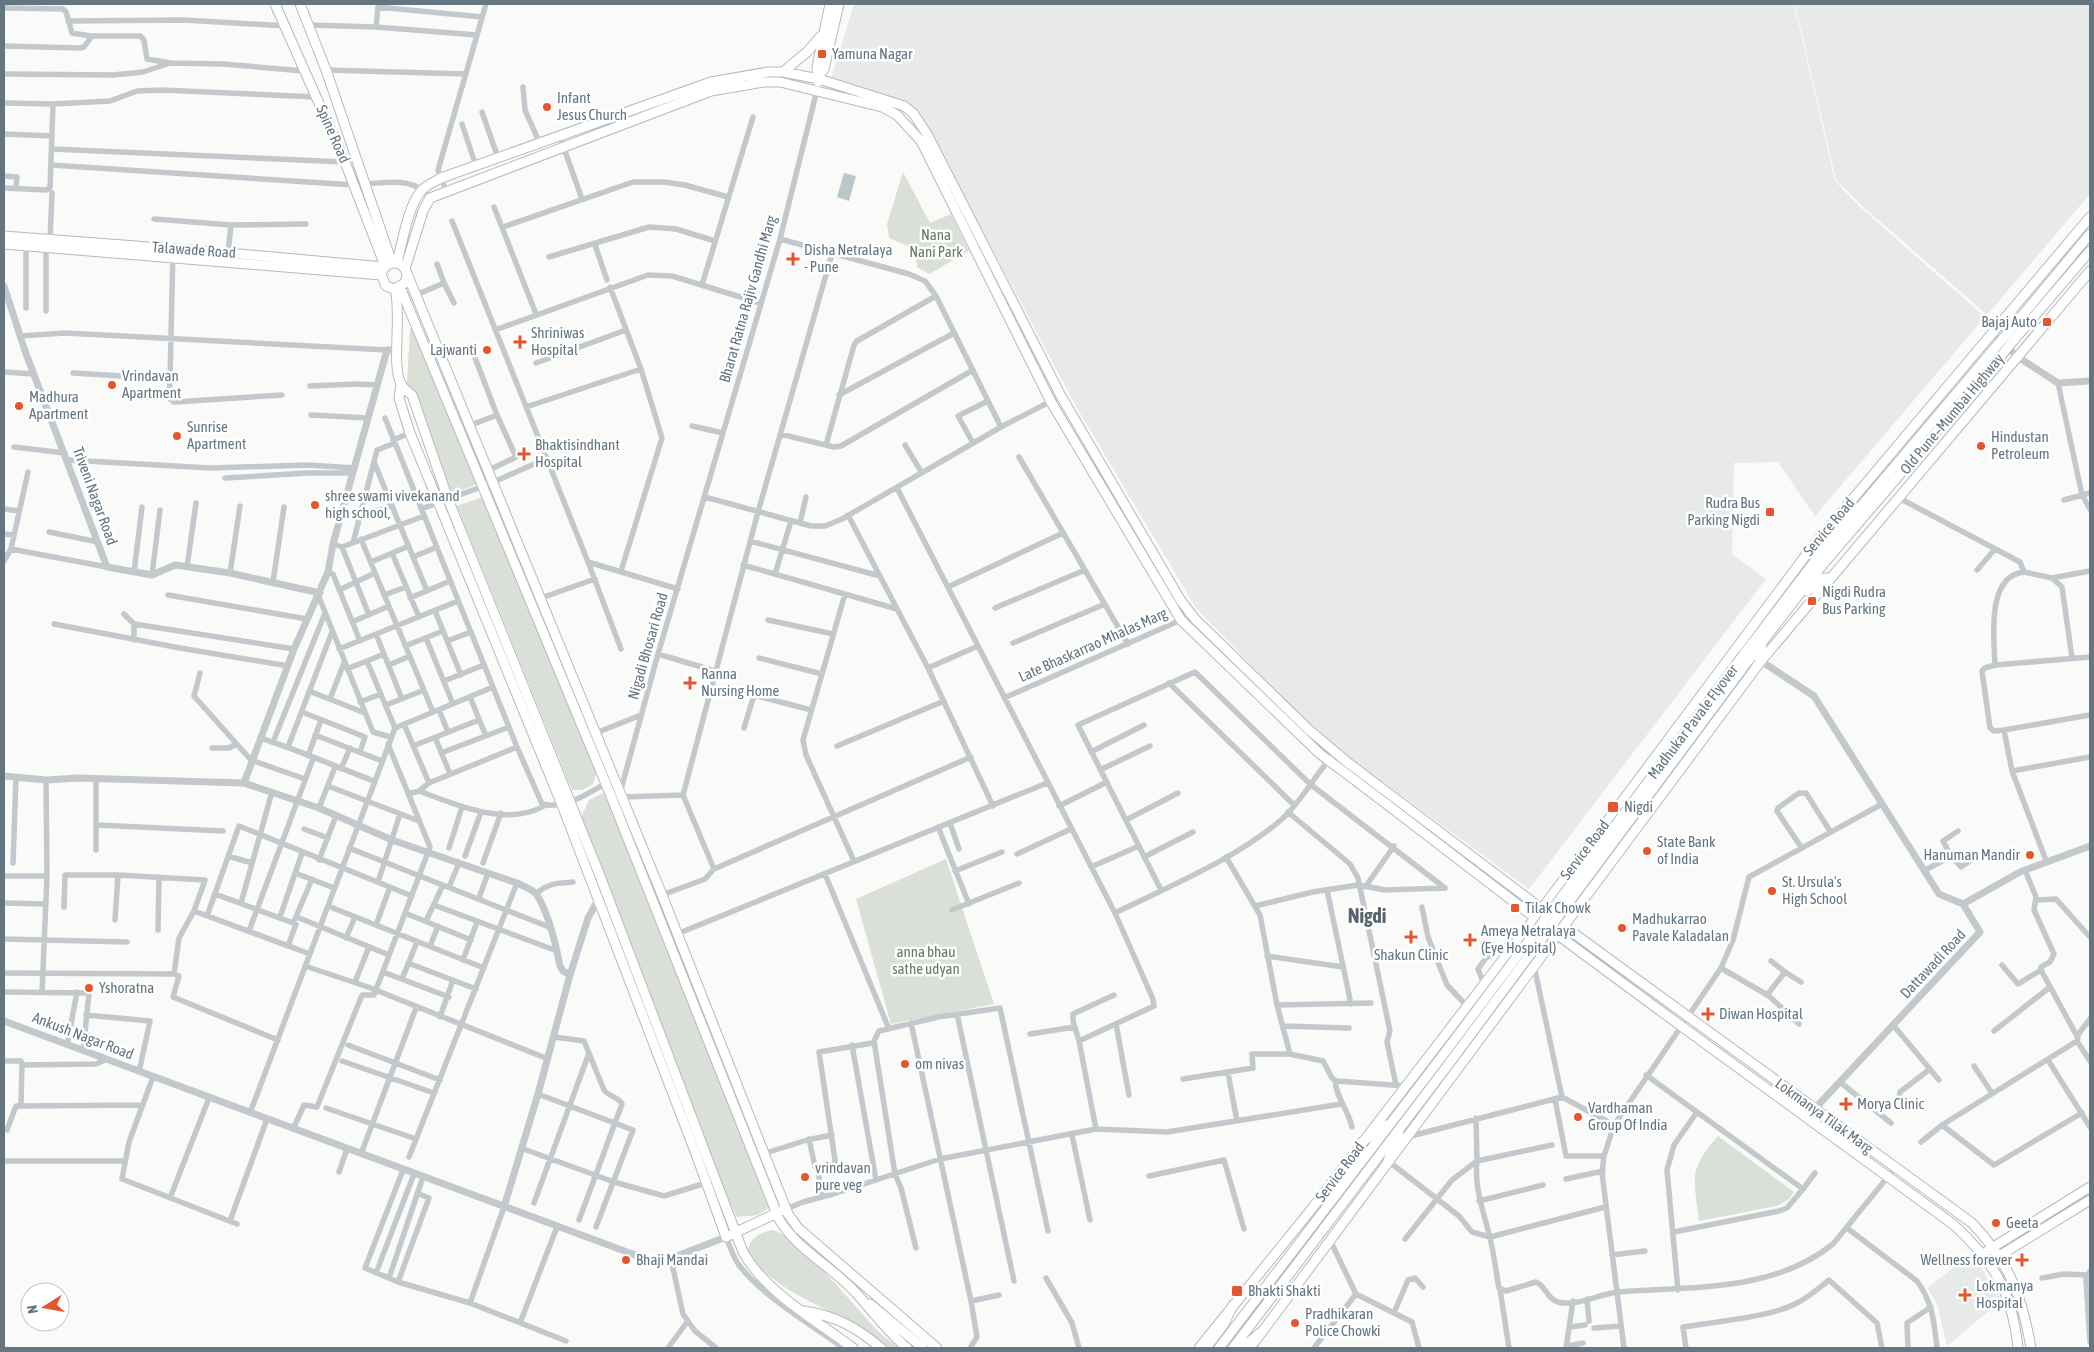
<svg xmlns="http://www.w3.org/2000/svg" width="2094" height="1352" font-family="'Asap Condensed',sans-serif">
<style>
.built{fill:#e8e9e9}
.green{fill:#dadfd7}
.water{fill:#bbc7cb}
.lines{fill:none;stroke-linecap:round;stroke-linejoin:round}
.primary-casing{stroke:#b5babe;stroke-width:11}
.trunk-casing{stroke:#b4b9bd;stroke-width:11}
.minor{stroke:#c3c8cc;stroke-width:5.5}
.tertiary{stroke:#c3c8cc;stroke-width:7}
.primary{stroke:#fff;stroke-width:9}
.trunk{stroke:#fff;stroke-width:9}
.trunk-bridge-casing{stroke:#b4b9bd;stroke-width:11;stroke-linecap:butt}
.trunk-bridge{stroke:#fff;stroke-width:9}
.poi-dot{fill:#e4572e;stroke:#fff;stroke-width:2}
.labels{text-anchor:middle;stroke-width:5;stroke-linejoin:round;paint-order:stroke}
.poi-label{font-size:15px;fill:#657683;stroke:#fff;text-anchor:start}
.street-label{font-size:15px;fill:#657683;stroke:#fff}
.park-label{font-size:15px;fill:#687a64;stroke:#fff}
.district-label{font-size:20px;font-weight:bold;fill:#57646e;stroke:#fff}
</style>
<rect width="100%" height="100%" fill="#fafaf8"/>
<path class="built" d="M854 4H1794L1835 181 1859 206 1985 317 1815 516 1778 462 1734 463 1732 554 1766 579 1529 889 1350 758 1312 728 1196 608 1077 408 926 125 910 108 830 82Z
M1795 4H2090V194L1987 315 1860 204 1836 180Z
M1972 1253 2002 1300 1947 1346 1937 1303 1927 1288Z"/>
<path class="green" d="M903 172 930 223 951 214 969 251 929 274 917 267 915 249 889 238 887 224Z
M414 325 479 483 451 495 407 383 410 329Z
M483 497 597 772 593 784 582 790H572L569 783 457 506Z
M605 792 770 1207 758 1215 737 1217 731 1205 581 818 589 800Z
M946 859 994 1004 891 1024 856 899Z
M1718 1136 1794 1192 1789 1199 1777 1206 1699 1221C1694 1177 1688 1170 1718 1136Z
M773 1230C799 1237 854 1306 875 1328 882 1335 891 1342 899 1348 894 1348 887 1349 883 1348 869 1343 852 1325 839 1317 802 1296 776 1288 747 1254 748 1239 760 1232 773 1230Z"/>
<path class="water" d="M844 173 856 176 849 201 837 197Z"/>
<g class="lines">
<defs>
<path id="primary" d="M275 4 345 162 385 266
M300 4 326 70 392 263
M783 72 807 52 821 36
M819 75 824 69 839 4
M818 82 817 67 830 4
M4 236 228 253 384 267
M4 244 381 275
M397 263C402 244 408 206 421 191 426 185 434 182 441 178L711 82 768 72H783L819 79 904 106 913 113 927 134 1061 396 1181 601 1195 619 1308 729 1347 762 1576 935 1972 1223C2009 1262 2022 1296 2031 1348
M405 269 423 211 430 198 711 91 764 82H780L882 107 897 115 921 141 1051 402 1181 620 1320 754C1393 808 1465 865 1538 920 1675 1023 1815 1123 1954 1225 1995 1263 2012 1292 2018 1348
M407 275 405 283 394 289 386 286 381 274C386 261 400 259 406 271L662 895 788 1214 798 1228 937 1348
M400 287 611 796 779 1219C797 1250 833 1267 857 1294 874 1313 888 1332 907 1348
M395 289C402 317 391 364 401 384 403 388 408 392 412 395L448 499 600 876 743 1252C766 1293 816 1320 853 1348
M401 385 399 398 410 433 562 805 696 1154 726 1237 781 1211
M1987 1251 2090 1187
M1994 1259 2090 1200
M870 1304 923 1348
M804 1311C836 1316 856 1327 881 1348
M1199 1348 1310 1211 1535 918 1809 551 2090 217
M1250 1348 1761 661 2090 271"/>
<path id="trunk" d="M2006 335 2090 234
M2013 341 2090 251
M1809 551 1818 557
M1807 591 1823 578H1830
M1744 654 1818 557 1993 350
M1751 657 1813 576 2001 356
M1757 665 1762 645
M1362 1142 1386 1125
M1388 1161 1399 1134
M1206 1348 1224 1324 1233 1305
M1219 1348 1443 1055
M1233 1348 1451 1061
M1242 1348 1260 1333"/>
</defs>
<use href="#primary" class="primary-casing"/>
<use href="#trunk" class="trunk-casing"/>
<path class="minor" d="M4 8 63 9 66 12 72 33 91 36
M68 21 184 20 286 26
M309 25 376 27 477 35
M376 27 378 7 482 17
M4 46 80 48 84 47 92 36H140L144 40 147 59 170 63
M326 70 466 74
M4 74 113 75 143 72 170 63 223 64 304 71
M523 87 525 110 540 144
M4 103 53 104 110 101 137 91 162 90 317 97
M482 112 498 158
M462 124 476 166
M4 134 52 136
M560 137 582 199
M52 149 345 162
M51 165 354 185
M4 176 17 177 16 188
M364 184C388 183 413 176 430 198
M4 188 46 190 50 188 53 104
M446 191 438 170 486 4
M494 207 536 314
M154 219 231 225 306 224
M452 221 588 562 621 649
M503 227 633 182H664L685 185 728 197
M50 239 52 193
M780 239 909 274 925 281 936 296 1001 427
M595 245 607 280
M46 248V311
M228 253 231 225
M549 257 649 227 676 229 715 241
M444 283 454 303
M702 285 753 117
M610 287 641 369 662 438 621 571
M416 295 444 283 437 264
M26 308V246
M495 330 648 275 672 276 760 303
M20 336 65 333 387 350
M472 350 497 415
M536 363 626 330
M4 372 34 374
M73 373 170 379 173 249
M170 379 169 398 174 402 282 395
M2058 383 2082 495 2090 509
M310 386 357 384 377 385
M839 395 954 333
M526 407 641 369
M311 415 368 418
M385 418 517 747 542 804C566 810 587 793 607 783
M471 425 497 415 516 457 489 470
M692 426 723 433
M780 434 834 447 841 446 973 370
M393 440 410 433
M973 443 958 416 988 401
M826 445 854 345 857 341 936 296
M905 445 922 473
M14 447 65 453
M1019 457 1128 644
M68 460 211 468 307 465 355 468
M374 462 427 591
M28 472 11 549 107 567
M225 478 308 473H353
M897 488 1115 913 1153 999 1154 1006 1079 1041 1096 1129
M705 497 811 526H825L842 519 1001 427 1061 396
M1899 498 2020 562 2024 572 2052 578 2062 587 2072 658
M2064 500 2090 493
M4 509 19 511
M421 509 484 486 546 459
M848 515 928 668 993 806
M359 518 392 505
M800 523 806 497
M49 532 98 542
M4 534 14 535
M361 539 433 712
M750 541 880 576
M353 543 377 450 395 443
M333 544 342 547 424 516
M342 547 369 615
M392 553 419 617
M413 557 437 547
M4 561 11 549
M371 562 409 546
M588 562 678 589
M743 565 897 609
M187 567 196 503
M1977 570 1995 549
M134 572 142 507
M328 572 333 574 360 641
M2024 572C1986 576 1994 638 1995 665L2090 657
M230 573 240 506
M775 574 791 521
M152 575 160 510
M2052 578 2090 571
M273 582 284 507
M948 587 1063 533
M339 590 375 573
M845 594 803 740 806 755 854 861
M168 595 307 619
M384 595 406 587
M319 597 373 732 390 737
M410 598 450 581
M541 598 595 579
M995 608 1085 570
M435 611 461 675
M124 614 134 624V640
M768 620 833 634
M352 622 389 606
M54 624 180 648 288 666
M134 624 294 649
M376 634 402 699
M426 638 453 704
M447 641 471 632
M1013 643 1105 604
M405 646 443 631
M339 649 458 601
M658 654 715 671
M759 658 822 674
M367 661 395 728
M389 665 410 656
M1995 665 1985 668 1982 671 1990 728 1994 731 2004 730
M928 668 978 646
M347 669 384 654
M200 673 194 696 251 760 305 779
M444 681 484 665
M1169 683 1294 805
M309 691 365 713
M470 697 486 736
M1004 698 1181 620 1190 613
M330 699 344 663
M360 702 381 694
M386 705 424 690
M439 710 448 732
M302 712 365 737 360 752
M404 724 429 783
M744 728 754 695 811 710
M596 733 641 715
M315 735 382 761
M435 737 450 774
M260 738C299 750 336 767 374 781
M273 742 325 613
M413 746 479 720
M837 746 944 701
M288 747 332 632
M212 748H229L236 744
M1091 752 1144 725
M441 753 509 727
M308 756 321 720
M341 769 350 748
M1100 770 1150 746
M2012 771 2004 730 2090 715
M96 779V850
M328 786 419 821
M419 791C457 805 507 828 546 805
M620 793 658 654 780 239 817 90
M408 794 419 791 429 783 517 747
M622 797 683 795
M1059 806 1107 782
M319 808 335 767
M1288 812 1350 864 1358 878 1390 1031 1387 1042 1396 1085
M1126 820 1178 793
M950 823 959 849
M97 825 223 831
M938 827 969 904
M304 829 328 838
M1801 847 1777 811 1778 808 1799 793H1806L1830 831
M349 848 549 927
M449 848 462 807
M1017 854 1071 829
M228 856 252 863
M465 856 481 812
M1951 856 1961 867 1975 857
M1144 857 1193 832
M1226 857 1260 915 1277 1005 1290 1054
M319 860 336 816
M13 863 16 777
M483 863 501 813
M2047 863 2012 771 2090 757
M1091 867 1139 846
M714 869 683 795 758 512 832 254
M955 871 1002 852
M1924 871 1951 856 1943 841 1958 831
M295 873 334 888
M825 874 889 1029
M4 876H47
M378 882 400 814
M1366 886 1394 846
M449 887 459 863
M1161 890 1078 725 1195 672 1310 784 1445 888
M1327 890 1351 1004
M215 894 296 924 288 946
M536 894C547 883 558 883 573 882
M662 895 705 879 714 869 971 757
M479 898 488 873
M2036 900 2056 899 2090 937
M4 903 46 904
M241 903 272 792
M434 905 557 951
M328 906 484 968
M1255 906 1313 892 1358 885 1385 890 1445 888
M64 907 65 875H118L205 880 194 911 179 938 174 974 179 976 173 997 278 1040
M1422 907 1428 937 1447 985 1467 1006
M952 910 1019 883
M194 911 310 954
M405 913 471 940
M1115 913C1168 887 1238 858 1282 819 1303 800 1316 773 1335 753
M207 916 239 826 412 896
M280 917 302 853
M297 917 389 955
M295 919 312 879
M115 920 118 875
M426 921 443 885
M376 925 390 887
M158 930 159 877
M249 931 313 759
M677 934 1047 783
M346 938 355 917
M4 939 127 942
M430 946 438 926
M1267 956 1343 967
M463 960 477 922
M408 963 476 989
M2002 965 2018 984 2041 970
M305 966 368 987 548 1059
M1534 966 1562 1097 1614 1125
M1721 968 1769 996 1799 1024
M383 972 449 997
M1785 972 1801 982
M4 973 174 974
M402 979 417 942
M355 982 369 947
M1484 984 1478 969 1486 958 1518 937
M4 992 89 993 83 1051
M42 993 47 876 46 780
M1767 995 1785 972 1771 961
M1277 1005 1371 1003
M957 1014 1014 1281
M86 1015 150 1021 139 1072
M440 1017 453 980
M911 1023 971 1301
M1116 1024 1129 1095
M1283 1026 1349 1028
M1894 1026 1939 1080
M1994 1031 2050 987
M1030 1034 1074 1027
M2077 1036 2090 1019
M554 1037 584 1041 604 1090C609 1097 619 1097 622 1104L579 1220
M1079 1041 1073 1021V1014L1114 995
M2077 1041 2090 1061
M67 1045 77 992
M348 1045 440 1080
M852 1045 876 1180
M105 1060 96 1064 22 1065 21 1106 143 1105
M2048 1060 2090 1127
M4 1061H21L22 1065
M342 1061 434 1093
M1974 1066 1992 1093
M1228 1073 1237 1121
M1646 1075 1803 1189 1787 1208 1779 1211 1674 1232
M153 1077 129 1142 122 1179 237 1224
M1183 1079 1253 1068 1252 1054H1290L1323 1061 1332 1078 1337 1081 1406 1086
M1335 1080C1336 1098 1348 1109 1352 1127
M1840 1082 1891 1123
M538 1094 633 1130 596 1227
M1555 1099 1566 1156H1604
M326 1108 416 1139
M1906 1108 1899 1097 1900 1092 1930 1069
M250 1113 395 728 493 687
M1942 1125 1994 1165 2082 1113
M293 1129 304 1105 317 1107 362 995H374L430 847 388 744
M7 1130 16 1106H21
M1072 1135 1090 1220
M1407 1137 1562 1097
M809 1139 815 1167
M1921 1142 1942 1125 2077 1041 2078 1038 2041 970V967L2050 962 2054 954 2034 910 2036 897 2025 870
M1552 1145 1477 1161C1474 1189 1484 1212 1490 1238 1494 1254 1496 1272 1499 1288L1506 1291 1536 1282C1546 1286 1547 1299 1558 1302 1576 1307 1599 1294 1618 1292 1691 1286 1772 1293 1833 1244L1895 1168
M521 1148 614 1182 664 1196 706 1183
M766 1153 807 1140 832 1135
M361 1154 416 1008
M409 1157 517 883
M4 1161H125
M1388 1161 1459 1216 1472 1232 1490 1237 1605 1207
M403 1170 365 1268 398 1282 470 1303 566 1341
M339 1172 347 1149
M1149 1176 1224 1160 1244 1229
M1566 1179 1603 1171
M1803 1189 1815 1173
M822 1197 818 1171 821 1168 834 1165 835 1160 819 1052 873 1043
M170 1198 209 1098
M1479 1201 1543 1185
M534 1203 589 1053
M786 1209 803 1202 833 1194 940 1159 1096 1129 1167 1132 1341 1104
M230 1221 267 1119
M1847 1228 1917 1281C1933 1303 1934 1322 1937 1348
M726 1237C730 1246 733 1257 739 1265 762 1296 812 1325 843 1348
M1405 1239 1452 1180 1477 1161 1476 1118
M1330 1240 1356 1294 1412 1322 1419 1348
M916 1248 901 1188 895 1174 874 1041 879 1031 938 1017 1000 1008 1048 1231
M1612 1255 1645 1251
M671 1259 683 1314 695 1331 716 1348
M2090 1271 2086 1279 2090 1342
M376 1273 414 1174
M389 1278 423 1177
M1046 1278 1072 1323 1079 1348
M2042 1278 2064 1274 2087 1275
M398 1282 429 1198 417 1193
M1500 1289 1509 1348
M1678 1290 1667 1170 1674 1145 1697 1112
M1587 1299 1589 1321
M470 1303 504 1207
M1394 1313 1408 1280 1415 1278 1423 1287
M520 1323 557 1227
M1570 1327 1585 1325
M1594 1328 1621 1326
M1568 1346 1583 1343
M668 1348 687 1322
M970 1348 977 1337 971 1301 999 1295
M1314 1348 1356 1294
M1566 1348 1573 1301
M1624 1348 1602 1173 1604 1156 1614 1125 1721 968 1733 940 1749 877 1882 804
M1686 1348 1683 1327C1714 1322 1771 1317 1797 1303 1809 1297 1819 1288 1829 1280L1877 1323 1882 1348
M1908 1348 1907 1323 1931 1307"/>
<path class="tertiary" d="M4 286 25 351 107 567 152 575 175 565 230 573 320 593
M1992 334 2018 357 2058 383 2090 381
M1761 661 1814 696 1939 894 1963 904
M4 776 46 780 78 778 244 783 319 808 392 840 517 883C523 886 533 889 537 895 548 913 556 945 560 966L563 971 570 975
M244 783 294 649 328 572 333 544 387 350H397
M1963 904 2020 872 2090 846
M4 1021 646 1259 661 1262 726 1237
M1807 1117 1980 932 1963 904
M504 1207 538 1094 570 975 588 918 598 900"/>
<use href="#primary" class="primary"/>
<use href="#trunk" class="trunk"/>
<defs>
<path id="trunk-bridge" d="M1993 350 2006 335
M2001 356 2013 341
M1443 1055 1744 654
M1451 1061 1751 657"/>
</defs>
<use href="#trunk-bridge" class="trunk-bridge-casing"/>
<use href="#trunk-bridge" class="trunk-bridge"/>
</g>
<g class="poi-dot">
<rect x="817" y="49" width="10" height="10" rx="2.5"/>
<circle cx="547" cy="107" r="5"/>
<path d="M790.5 251.5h5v5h5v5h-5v5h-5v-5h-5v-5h5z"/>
<rect x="2042" y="317" width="10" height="10" rx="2.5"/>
<path d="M517.5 334.5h5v5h5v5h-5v5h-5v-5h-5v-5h5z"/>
<circle cx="487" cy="350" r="5"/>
<circle cx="112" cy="385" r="5"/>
<circle cx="19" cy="406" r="5"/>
<circle cx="177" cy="436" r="5"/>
<circle cx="1981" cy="446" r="5"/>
<path d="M521.5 446.5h5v5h5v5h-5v5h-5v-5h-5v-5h5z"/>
<circle cx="315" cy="505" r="5"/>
<rect x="1765" y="507" width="10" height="10" rx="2.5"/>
<rect x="1807" y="596" width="10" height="10" rx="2.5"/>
<path d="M687.5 675.5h5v5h5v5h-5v5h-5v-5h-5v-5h5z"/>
<rect x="1607" y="801" width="12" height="12" rx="2.5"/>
<circle cx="1647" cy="851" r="5"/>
<circle cx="2030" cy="855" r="5"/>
<circle cx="1772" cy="891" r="5"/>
<rect x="1510" y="903" width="10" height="10" rx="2.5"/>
<circle cx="1622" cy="928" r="5"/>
<path d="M1408.5 929.5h5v5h5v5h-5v5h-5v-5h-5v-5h5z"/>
<path d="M1467.5 932.5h5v5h5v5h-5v5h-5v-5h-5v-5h5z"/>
<circle cx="89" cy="988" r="5"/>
<path d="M1705.5 1006.5h5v5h5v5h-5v5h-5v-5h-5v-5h5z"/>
<circle cx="905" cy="1064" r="5"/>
<path d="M1843.5 1096.5h5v5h5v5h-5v5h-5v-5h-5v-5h5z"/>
<circle cx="1578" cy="1117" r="5"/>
<circle cx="805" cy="1177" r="5"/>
<circle cx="1996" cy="1223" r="5"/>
<circle cx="626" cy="1260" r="5"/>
<path d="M2019.5 1252.5h5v5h5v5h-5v5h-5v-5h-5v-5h5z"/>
<rect x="1231" y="1285" width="12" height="12" rx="2.5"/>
<path d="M1962.5 1287.5h5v5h5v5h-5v5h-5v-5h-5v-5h5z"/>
<circle cx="1295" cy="1323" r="5"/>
</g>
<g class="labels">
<g class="poi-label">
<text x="832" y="59">Yamuna Nagar</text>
<text x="557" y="103">Infant<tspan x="557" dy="17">Jesus Church</tspan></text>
<text x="804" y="255">Disha Netralaya<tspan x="804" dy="17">- Pune</tspan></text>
<text x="2037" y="327" text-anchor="end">Bajaj Auto</text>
<text x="531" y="338">Shriniwas<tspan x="531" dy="17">Hospital</tspan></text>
<text x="477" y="355" text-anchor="end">Lajwanti</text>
<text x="122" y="381">Vrindavan<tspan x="122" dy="17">Apartment</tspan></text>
<text x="29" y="402">Madhura<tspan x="29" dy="17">Apartment</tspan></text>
<text x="187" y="432">Sunrise<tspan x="187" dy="17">Apartment</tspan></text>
<text x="1991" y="442">Hindustan<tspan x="1991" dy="17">Petroleum</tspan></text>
<text x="535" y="450">Bhaktisindhant<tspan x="535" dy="17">Hospital</tspan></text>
<text x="325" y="501">shree swami vivekanand<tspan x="325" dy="17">high school,</tspan></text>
<text x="1760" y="508" text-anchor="end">Rudra Bus<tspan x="1760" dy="17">Parking Nigdi</tspan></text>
<text x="1822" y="597">Nigdi Rudra<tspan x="1822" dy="17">Bus Parking</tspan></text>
<text x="701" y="679">Ranna<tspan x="701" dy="17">Nursing Home</tspan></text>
<text x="1624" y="812">Nigdi</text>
<text x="1657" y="847">State Bank<tspan x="1657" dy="17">of India</tspan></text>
<text x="2020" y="860" text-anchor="end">Hanuman Mandir</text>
<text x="1782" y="887">St. Ursula's<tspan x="1782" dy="17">High School</tspan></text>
<text x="1525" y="913">Tilak Chowk</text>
<text x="1632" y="924">Madhukarrao<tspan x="1632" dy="17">Pavale Kaladalan</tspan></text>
<text x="1481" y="936">Ameya Netralaya<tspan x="1481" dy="17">(Eye Hospital)</tspan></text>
<text x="1411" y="960" text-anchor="middle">Shakun Clinic</text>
<text x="99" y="993">Yshoratna</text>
<text x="1719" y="1019">Diwan Hospital</text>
<text x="915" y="1069">om nivas</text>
<text x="1857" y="1109">Morya Clinic</text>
<text x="1588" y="1113">Vardhaman<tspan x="1588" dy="17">Group Of India</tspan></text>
<text x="815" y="1173">vrindavan<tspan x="815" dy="17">pure veg</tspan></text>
<text x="2006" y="1228">Geeta</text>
<text x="636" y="1265">Bhaji Mandai</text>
<text x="2012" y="1265" text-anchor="end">Wellness forever</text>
<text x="1976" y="1291">Lokmanya<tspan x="1976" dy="17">Hospital</tspan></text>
<text x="1248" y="1296">Bhakti Shakti</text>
<text x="1305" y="1319">Pradhikaran<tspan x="1305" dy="17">Police Chowki</tspan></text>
</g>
<g class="street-label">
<text transform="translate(333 134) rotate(66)" y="5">Spine Road</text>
<text transform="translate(194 250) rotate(4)" y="5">Talawade Road</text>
<text transform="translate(748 299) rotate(-74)" y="5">Bharat Ratna Rajiv Gandhi Marg</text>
<text transform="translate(1952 414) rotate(-50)" y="5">Old Pune–Mumbai Highway</text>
<text transform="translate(95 496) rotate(70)" y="5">Triveni Nagar Road</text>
<text transform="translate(1829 527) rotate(-50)" y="5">Service Road</text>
<text transform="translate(1093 645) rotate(-24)" y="5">Late Bhaskarrao Mhalas Marg</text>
<text transform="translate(648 646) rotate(-74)" y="5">Nigadi Bhosari Road</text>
<text transform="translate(1693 722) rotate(-53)" y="5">Madhukar Pavale Flyover</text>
<text transform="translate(1585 850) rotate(-53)" y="5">Service Road</text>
<text transform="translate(1933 964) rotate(-47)" y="5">Dattawadi Road</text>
<text transform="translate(83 1036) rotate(21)" y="5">Ankush Nagar Road</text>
<text transform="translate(1824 1116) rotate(36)" y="5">Lokmanya Tilak Marg</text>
<text transform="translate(1340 1172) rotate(-53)" y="5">Service Road</text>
</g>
<g class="park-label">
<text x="936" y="240">Nana<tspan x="936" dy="17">Nani Park</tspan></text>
<text x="926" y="957">anna bhau<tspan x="926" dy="17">sathe udyan</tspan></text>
</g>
<g class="district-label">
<text x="1367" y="923">Nigdi</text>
</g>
</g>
<rect width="2094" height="1352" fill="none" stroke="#657683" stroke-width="10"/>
<g transform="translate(45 1307) rotate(259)"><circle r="24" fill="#ffffff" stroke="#c1c8cd"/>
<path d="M0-4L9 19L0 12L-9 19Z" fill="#e4572e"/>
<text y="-8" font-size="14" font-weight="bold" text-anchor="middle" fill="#657683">N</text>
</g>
</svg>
